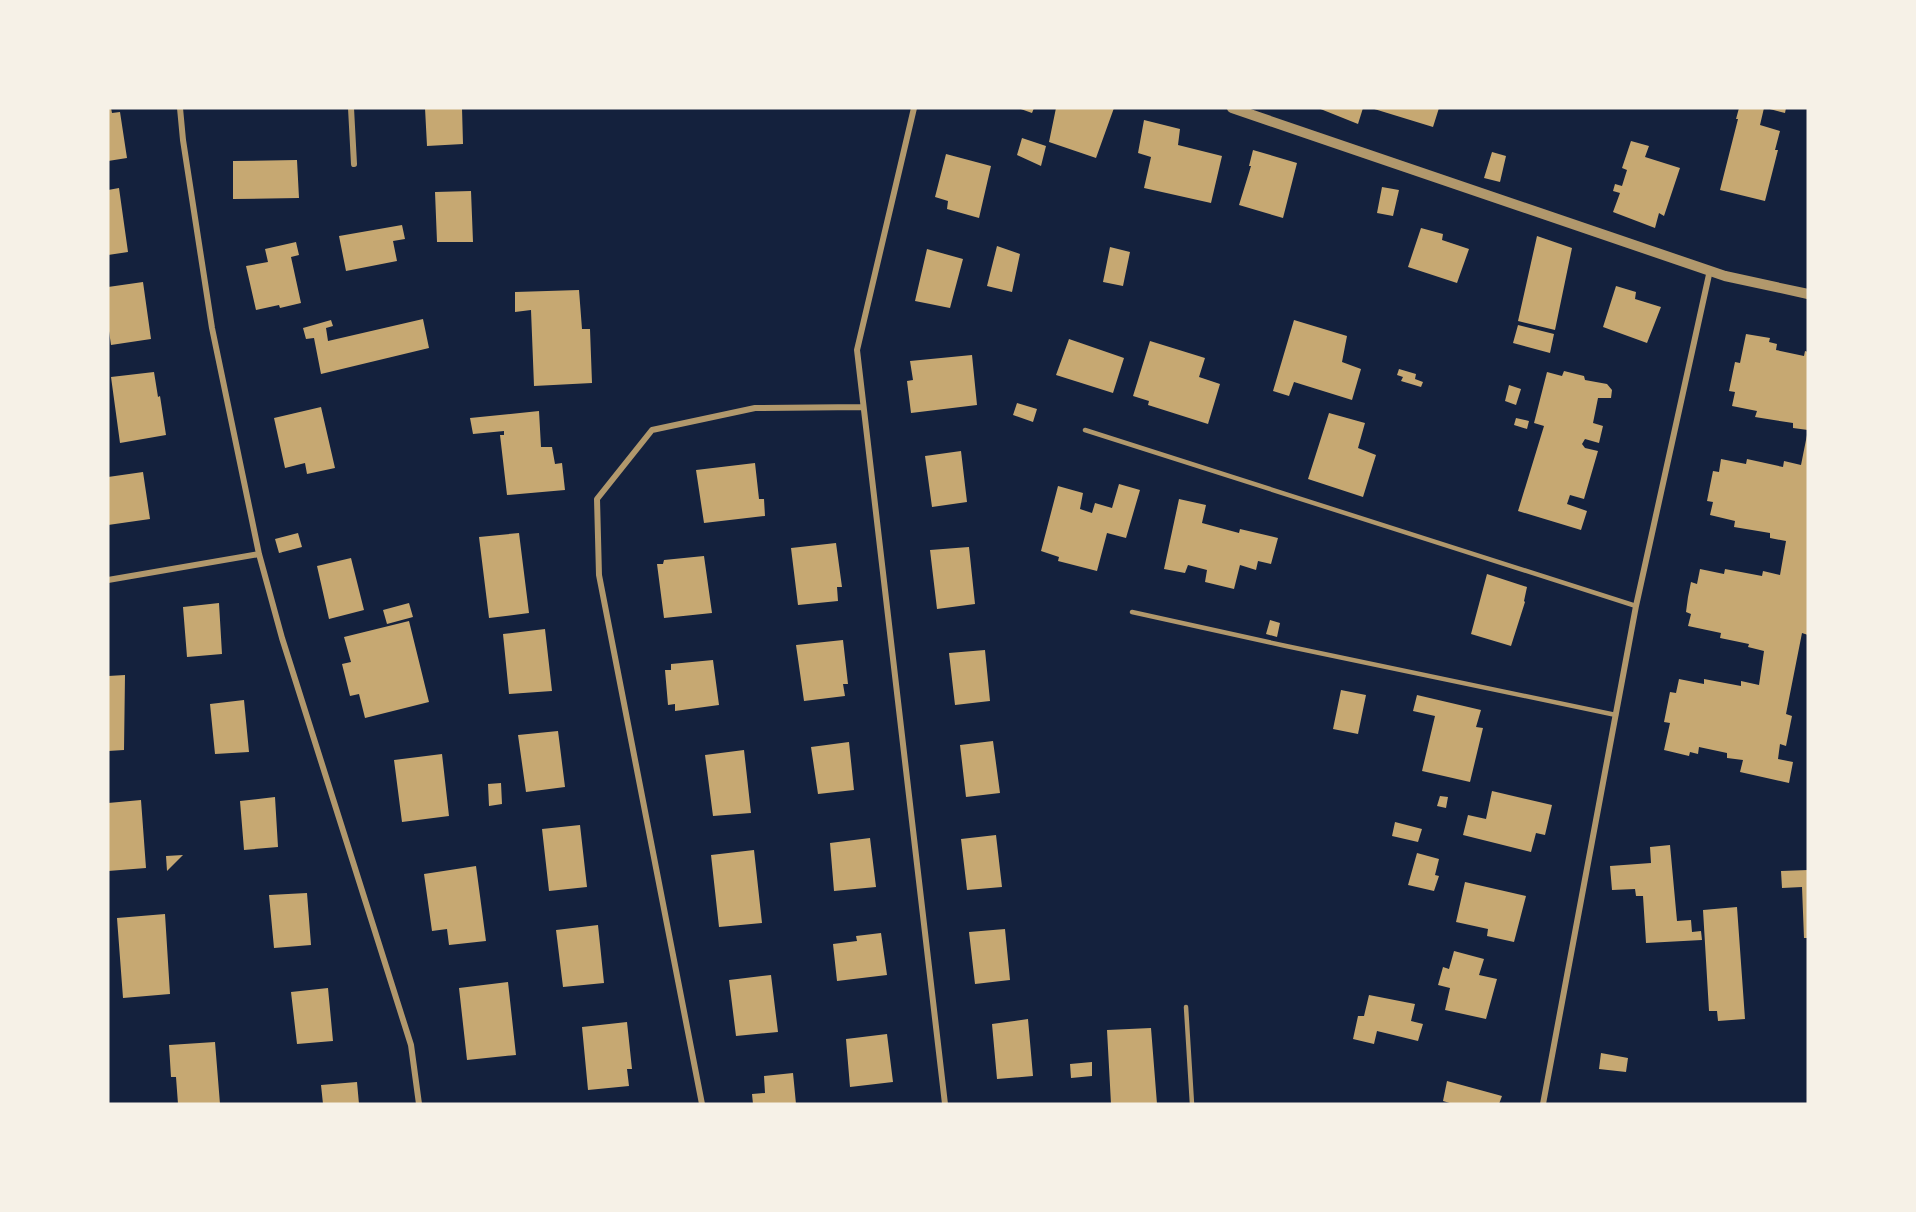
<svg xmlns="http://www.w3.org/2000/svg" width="1916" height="1212" font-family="Karla,sans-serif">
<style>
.building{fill:#c6a872}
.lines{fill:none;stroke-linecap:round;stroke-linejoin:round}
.service{stroke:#b1986c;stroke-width:4.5}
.minor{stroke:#b1986c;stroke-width:6}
.tertiary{stroke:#b1986c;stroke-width:10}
</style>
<rect width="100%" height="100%" fill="#14213d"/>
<path class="building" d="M108 108H111L112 113 120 112 127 158 108 161Z
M425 108H462L463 144 427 146Z
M1018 108H1034L1032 113Z
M1056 108H1114L1096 158 1049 142Z
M1318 108H1363L1358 124Z
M1371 108H1439L1433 127Z
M1739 108H1764L1760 125 1780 131 1775 150H1778L1765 201 1720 190 1738 119H1736Z
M1766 108H1786L1785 113Z
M1144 120 1180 129 1178 145 1222 156 1211 203 1144 188 1151 157 1138 153Z
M1022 138 1046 146 1041 166 1017 155Z
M1631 141 1649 146 1645 157 1680 168 1664 216 1659 213 1655 228 1613 212 1620 193 1613 191 1615 184 1622 186 1627 170 1622 168Z
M1253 150 1297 163 1283 218 1239 205 1251 166H1249Z
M1492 152 1506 156 1500 182 1484 178Z
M946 154 991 166 979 218 947 209 948 201 935 197Z
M297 160 299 198 233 199V161Z
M1382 187 1399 190 1393 216 1377 213Z
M119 188 128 252 108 255V190Z
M471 191 473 242H437L435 192Z
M402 225 405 239 393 241 397 261 346 271 339 236Z
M1421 228 1443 234 1442 240 1469 249 1457 283 1408 267Z
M1537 236 1572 248 1555 330 1518 321Z
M296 242 299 255 291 257 301 303 280 308 279 305 256 310 246 266 268 262 265 249Z
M997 246 1020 254 1012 292 987 286Z
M1110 247 1130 252 1123 286 1103 282Z
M927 249 963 259 950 308 915 301Z
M143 282 151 339 111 345 108 324V287Z
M1616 286 1636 292 1635 299 1661 307 1647 343 1603 327Z
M579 290 582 329H590L592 383 534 386 531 310 515 312V292Z
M423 319 429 348 321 374 314 338 306 339 303 328 331 320 333 326 326 328 328 341Z
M1294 320 1347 336 1342 362 1361 369 1352 400 1294 382 1289 396 1273 391Z
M1518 325 1554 334 1550 353 1513 343Z
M1746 334 1770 338 1769 342 1777 344 1776 350 1804 356 1805 351 1808 352V430L1793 428V423L1755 417 1757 411 1732 406 1735 392 1729 391 1735 362 1740 363Z
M1069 339 1124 358 1113 393 1056 375Z
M1150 341 1205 358 1199 377 1220 384 1208 424 1148 405 1149 401 1133 396Z
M972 355 977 405 911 413 907 381 913 380 910 361Z
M1399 369 1416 374 1415 379 1423 382 1421 387 1401 381 1403 377 1397 375Z
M1564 371 1584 376 1585 380 1607 384 1612 390 1611 398H1598L1593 423 1603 426 1599 443 1585 439 1582 444 1585 448 1598 451 1584 499 1570 495 1567 504 1587 511 1581 530 1518 511 1544 426 1534 423 1547 372 1562 376Z
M154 372 158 397 160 396 166 435 120 443 111 377Z
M1509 385 1521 389 1516 405 1505 401Z
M1017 403 1037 409 1033 422 1013 415Z
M321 407 335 468 307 474 305 463 285 468 274 418Z
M539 411 541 447H552L555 464 562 463 565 490 507 495 500 435H504V431L473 434 470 418Z
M1329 413 1365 423 1358 448 1376 455 1363 497 1308 479Z
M1516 418 1529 421 1527 429 1514 425Z
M1807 435 1808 635 1802 633 1786 714 1792 716 1786 746 1780 744 1778 759 1793 762 1789 783 1740 772 1743 760 1727 758V753L1699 747 1698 754 1690 752 1689 756 1664 750 1670 723 1664 722 1670 692 1676 693 1679 679 1704 684V679L1741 686V681L1759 685 1764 651 1748 647 1749 644 1720 638 1721 633 1688 626 1691 614 1686 612 1688 597 1691 582 1697 584 1700 569 1724 574 1725 569 1762 576 1763 571 1780 575 1786 541 1770 538V533L1734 527 1735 521 1710 515 1713 502 1707 501 1713 471 1719 472 1721 459 1746 464 1747 459 1783 467 1784 461 1801 465Z
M961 451 967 502 932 507 925 456Z
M755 463 759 499H764L765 516 704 523 696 470Z
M143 472 150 519 108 525V477Z
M1119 484 1140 490 1126 538 1107 533 1097 571 1058 561 1059 557 1041 551 1058 486 1083 493 1080 509 1092 513 1095 503 1112 508Z
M1179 499 1206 505 1202 523 1239 533 1240 529 1278 538 1271 564 1258 561 1256 570 1240 565 1234 589 1205 582 1207 570 1188 565 1185 573 1164 569Z
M298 533 302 547 279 553 275 539Z
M519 533 529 613 489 618 479 537Z
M836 543 842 587H837L838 601 798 605 791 548Z
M969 547 975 604 937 609 930 550Z
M704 556 712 613 664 618 657 564H663L664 560Z
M351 558 364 610 329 619 317 566Z
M1487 574 1527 587 1524 601 1525 602 1511 646 1471 634Z
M219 603 222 654 187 657 183 607Z
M409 603 413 617 387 624 383 610Z
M1270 620 1280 623 1277 637 1266 634Z
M409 621 429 702 365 718 359 694 350 696 342 664 351 662 344 637Z
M545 629 552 691 509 694 503 634Z
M843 640 848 684H843L845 696 804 701 796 645Z
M985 650 990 701 955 705 949 653Z
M713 660 719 705 675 711V704L668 705 665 670H671V664Z
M125 675 124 750 108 751V676Z
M1341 690 1366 695 1358 734 1333 729Z
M1417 695 1481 710 1476 727 1483 728 1470 782 1422 771 1435 716 1413 711Z
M244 700 249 752 215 754 210 704Z
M558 731 565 787 526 792 518 735Z
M993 741 1000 793 966 797 960 745Z
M849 742 854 790 818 794 811 747Z
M744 750 751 813 713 816 705 755Z
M442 754 449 816 402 822 394 760Z
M501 783 502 804 489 806 488 784Z
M1492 791 1552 805 1545 835 1536 833 1531 852 1463 835 1468 815 1486 819Z
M1440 796 1448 797 1446 808 1437 806Z
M275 797 278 847 244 850 240 801Z
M141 800 146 868 108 871V803Z
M1395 822 1422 829 1418 842 1392 836Z
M580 825 587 887 549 891 542 829Z
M996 835 1002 887 967 890 961 839Z
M870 838 876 887 834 891 830 843Z
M1670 845 1677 921 1691 920 1692 932 1701 931 1702 940 1646 943 1643 896H1636L1635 889 1612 890 1610 866 1651 863 1650 847Z
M754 850 762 923 719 927 711 855Z
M1417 853 1439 859 1435 875 1439 876 1434 891 1408 885Z
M183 855 167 871 166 856Z
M476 866 486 941 449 945 447 929 432 931 424 874Z
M1808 870V938H1804L1802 887 1782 888 1781 871Z
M1465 882 1526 896 1514 942 1487 936 1488 929 1456 922Z
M307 893 311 945 274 948 269 895Z
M1737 907 1745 1019 1718 1021 1717 1011H1709L1703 910Z
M165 914 170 994 123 998 117 918Z
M598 925 604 983 563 987 556 930Z
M1005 929 1010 980 975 984 969 932Z
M881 933 887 975 837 981 833 944 857 941 856 936Z
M1454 951 1484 959 1479 975 1497 979 1486 1019 1445 1010 1450 988 1438 985 1443 967 1449 969Z
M771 975 778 1032 736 1036 729 980Z
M508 982 516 1055 467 1060 459 988Z
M328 988 333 1041 297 1044 291 992Z
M1369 995 1415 1004 1411 1021 1423 1024 1418 1041 1377 1031 1374 1044 1353 1039 1358 1016H1364Z
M1028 1019 1033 1076 997 1079 992 1024Z
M627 1022 632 1069H627L629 1086 588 1090 582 1027Z
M1151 1028 1157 1104H1111L1107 1030Z
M887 1034 893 1082 850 1087 846 1039Z
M215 1042 220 1104H178L176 1077H171L169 1045Z
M1601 1053 1628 1058 1626 1072 1599 1069Z
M1092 1062V1076L1071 1078 1070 1064Z
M793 1073 796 1104H753L752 1094 765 1093 764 1076Z
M1447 1081 1502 1096 1499 1104H1453L1443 1101Z
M357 1082 359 1104H323L321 1085Z"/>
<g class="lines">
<path class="service" d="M1085 430 1636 606
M1132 612 1286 646 1616 715
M1186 1007 1192 1104"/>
<path class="minor" d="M180 108 183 140 212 328 259 554 282 638 411 1045 419 1104
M351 108 354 164
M914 108 857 350 945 1104
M108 580 259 554
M702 1104 599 575 597 499 652 430 755 408 863 407
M1543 1104 1636 606 1710 270"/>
<path class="tertiary" d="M1232 108 1725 276 1808 294"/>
</g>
<rect width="1916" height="1212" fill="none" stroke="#f6f1e7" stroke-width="219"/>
</svg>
